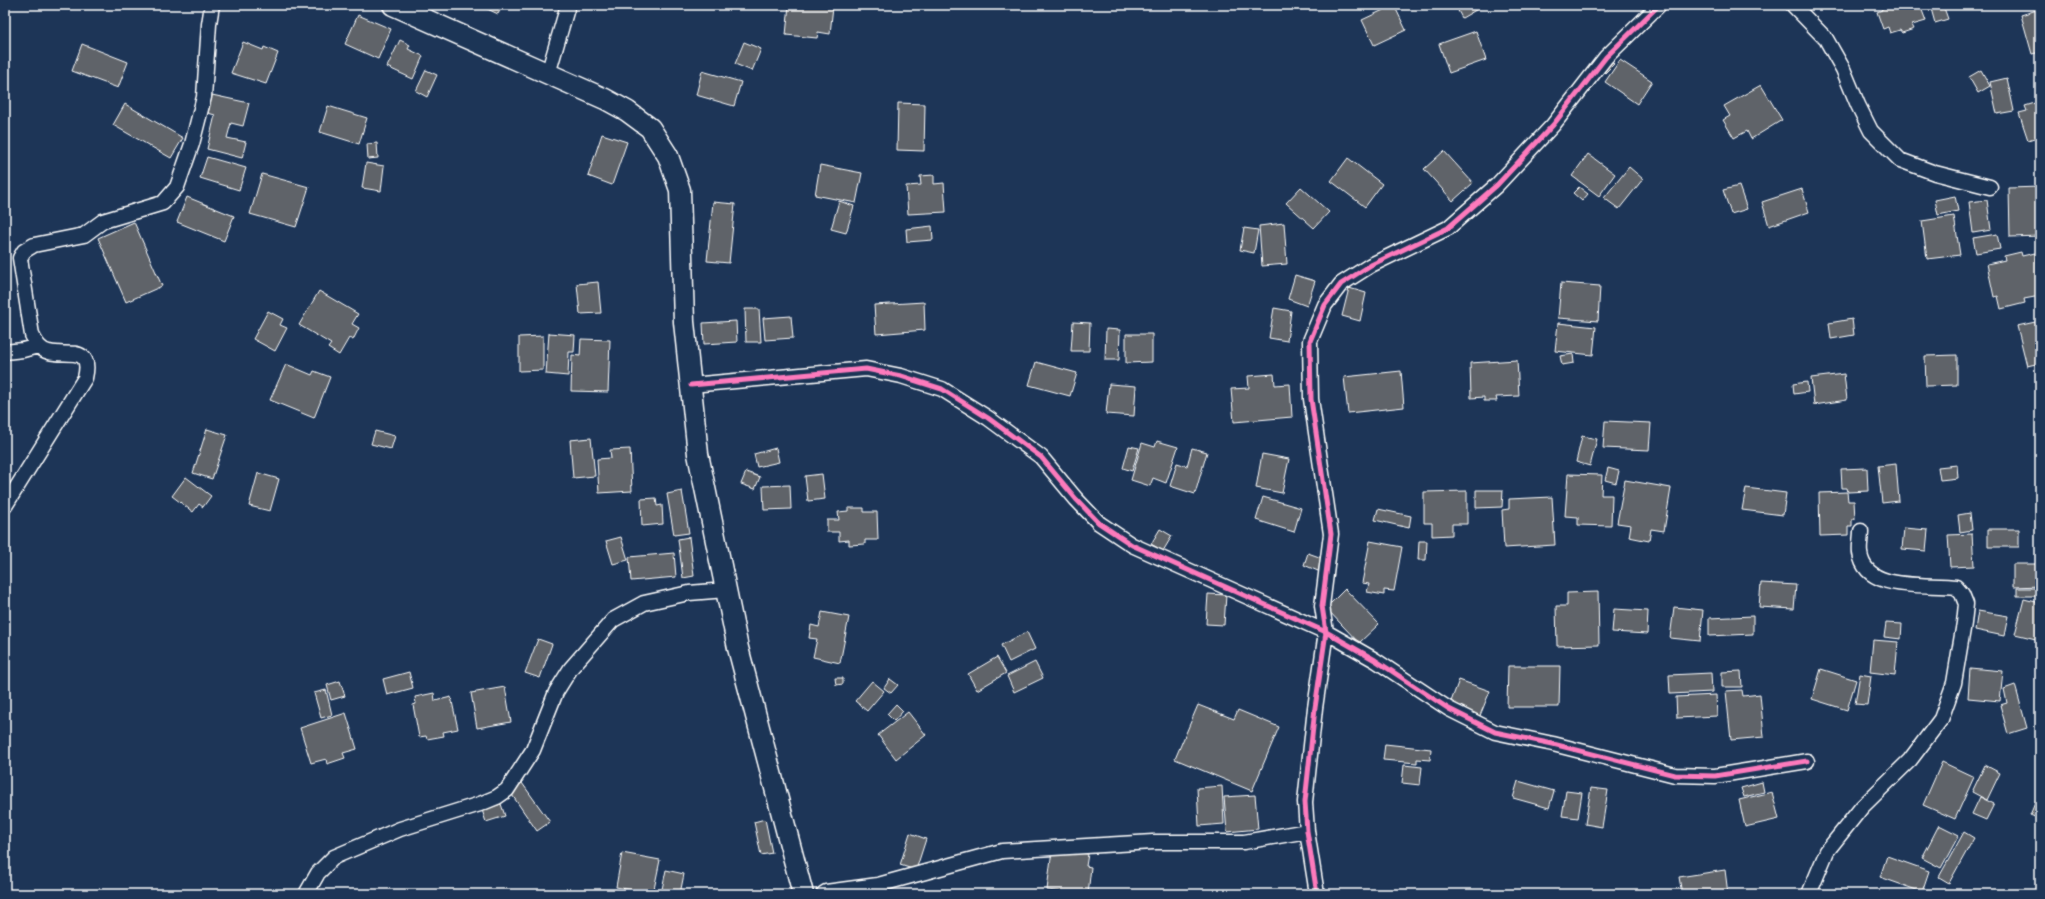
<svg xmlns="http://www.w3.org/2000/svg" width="2045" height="899" font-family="Mali,sans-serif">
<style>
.building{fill:#5e6469;stroke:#fff}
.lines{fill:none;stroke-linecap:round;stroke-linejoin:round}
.street-casing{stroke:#fff;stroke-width:17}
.secondary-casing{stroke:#fff;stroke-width:23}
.street{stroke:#1d3557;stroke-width:14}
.secondary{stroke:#1d3557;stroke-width:20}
.cycleway-casing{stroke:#1d3557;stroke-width:8}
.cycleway{stroke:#fd7abc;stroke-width:5}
</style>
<rect width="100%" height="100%" fill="#1d3557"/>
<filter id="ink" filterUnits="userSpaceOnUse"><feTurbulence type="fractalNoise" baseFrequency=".025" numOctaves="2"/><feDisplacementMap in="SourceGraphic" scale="8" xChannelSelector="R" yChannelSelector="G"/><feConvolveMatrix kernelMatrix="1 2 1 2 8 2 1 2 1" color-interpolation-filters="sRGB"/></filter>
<g filter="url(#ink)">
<path class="building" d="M479 5H503L498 14Z
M789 5 833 6 830 34 818 32 817 38 786 35Z
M1394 5 1406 30 1374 45 1362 20Z
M1455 5H1480L1481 7 1462 18Z
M1881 5H1920L1926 21 1912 25 1914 29 1902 33 1900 30 1890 33 1888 27 1883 29 1877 12 1882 10Z
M1930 5H1943L1948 19 1935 23Z
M2040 9V52L2032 54 2021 15Z
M358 15 391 29 378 59 345 44Z
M1476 31 1486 60 1449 73 1439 44Z
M400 40 410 45 408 49 423 56 413 79 387 67Z
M243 42 263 50 264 47 278 53 266 84 231 73Z
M744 42 761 49 752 71 735 64Z
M82 44 128 62 118 88 72 71Z
M1609 58 1614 64 1605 73 1599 67Z
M1620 60 1652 81 1637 104 1605 82Z
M426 70 437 75 427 97 416 91Z
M1981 70 1990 86 1978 93 1969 77Z
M702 71 741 82 734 106 696 95Z
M2007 78 2014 111 1997 114 1990 82Z
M1761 85 1782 120 1751 139 1747 131 1734 138 1723 120 1730 116 1724 106Z
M212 95 249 103 243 126 231 123 227 138 246 142 242 158 207 149 215 115 208 113Z
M898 103 925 104 924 151 897 150Z
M2035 103 2036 107 2040 106V136L2028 140 2019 113 2027 111 2025 106Z
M125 104 183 138 171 158 113 125Z
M328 106 367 118 359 144 320 132Z
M602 134 627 142 612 185 588 176Z
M377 143 378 158 368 159 367 144Z
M1444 151 1473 183 1453 201 1424 169Z
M1588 154 1615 174 1599 196 1572 176Z
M207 157 246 168 239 190 200 178Z
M1348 158 1382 184 1365 207 1331 181Z
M366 163 384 166 381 191 362 188Z
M820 165 862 173 856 203 815 195Z
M1629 167 1643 179 1619 209 1604 198Z
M262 174 309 187 296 227 250 214Z
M934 175V184L944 183 946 212 908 214 906 186 921 185 920 176Z
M1739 186 1747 209 1731 214 1723 190Z
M1301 187 1329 212 1314 228 1286 203Z
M1579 187 1588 194 1582 201 1573 193Z
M2040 187V236L2010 237 2009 188Z
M1802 189 1809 212 1769 226 1762 202Z
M1955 196 1958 211 1938 215 1935 200Z
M187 197 234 216 224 241 177 222Z
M1987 200 1991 230 1973 233 1969 202Z
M839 201 854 206 846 233 831 229Z
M713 202 735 204 729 263 707 261Z
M1954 216 1960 255 1927 259 1922 221Z
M134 222 162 286 126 302 98 238Z
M1284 223 1287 264 1262 266 1259 226Z
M932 226 933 240 907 242 906 229Z
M1244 228 1258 230 1254 253 1240 250Z
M1997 234 2000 249 1976 253 1973 238Z
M2021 252 2022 256 2035 253 2040 275V296L2024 299 2025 303 2001 309 1998 296 1994 297 1987 264 2005 260 2004 256Z
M1295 275 1315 281 1307 306 1288 299Z
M598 282 601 313 580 314 577 284Z
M1561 283 1600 286 1598 321 1558 318Z
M1349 288 1366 293 1360 321 1342 316Z
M319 291 358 314 352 324 359 328 353 340 349 338 339 355 328 348 331 344 299 325Z
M924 302 925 330 876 334 874 305Z
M1274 308 1291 311 1287 341 1269 338Z
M745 309H759L761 342H746Z
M268 311 283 319 280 325 287 328 275 351 253 339Z
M791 316 793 338 765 340 763 318Z
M1852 319 1854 335 1831 339 1829 323Z
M736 321 737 342 704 344 703 323Z
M2040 321V363L2027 366 2017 326Z
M1073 322 1090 323 1089 351H1071Z
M1558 323 1596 327 1593 355 1555 351Z
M1106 329 1120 330 1119 360H1105Z
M549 333 575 335 574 352H569L568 376 546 374Z
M1126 334H1152V362L1126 363Z
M543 336V370L519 371V337Z
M581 339 610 340 608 392 571 391 572 355 580 356Z
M1573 354 1574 363 1562 365 1560 356Z
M1957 355V385L1926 386 1925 356Z
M1517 360 1519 396 1496 397 1497 401H1484V397L1471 398 1470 363Z
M1036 362 1077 373 1070 396 1029 385Z
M286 364 312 375 314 371 330 377 314 418 270 400Z
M1401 371 1404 407 1348 413 1344 377Z
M1274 374 1275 385 1290 384 1292 417 1234 422 1231 389 1249 388 1248 376Z
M1844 374 1847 400 1814 405 1811 378Z
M1807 382 1808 392 1794 394 1793 384Z
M1109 384 1136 386 1134 416 1106 414Z
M1605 421 1651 423 1649 450 1603 448Z
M207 429 227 435 212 479 193 473Z
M375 431 395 436 391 449 371 444Z
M1582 436 1597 439 1590 466 1576 462Z
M591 438 595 476 573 478 570 440Z
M1157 441 1178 447 1166 483 1153 478 1150 486 1131 480 1142 443 1155 447Z
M1129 446 1139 448 1132 471 1123 468Z
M776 448 779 462 757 467 754 454Z
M1192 448 1207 452 1195 494 1170 486 1177 463 1187 466Z
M630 449 632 491 599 493 597 459 611 458 610 450Z
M1262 454 1289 459 1282 493 1256 488Z
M1896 464 1899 501 1882 503 1878 466Z
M1957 465 1958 478 1940 480 1938 467Z
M1608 468 1619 471 1616 483 1605 480Z
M1867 468 1868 491 1848 492 1847 488H1842L1841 469Z
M746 472 760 477 755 489 741 484Z
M258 473 279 479 270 511 249 506Z
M822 474 825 499 808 501 805 476Z
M1568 474 1602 475 1601 495H1612L1611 526 1578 525V517L1565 516Z
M186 477 211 496 203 507 199 504 193 512 172 496Z
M1625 480 1671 488 1664 531 1651 529 1649 541 1629 537 1631 525 1617 523Z
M790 485 791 509 764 510 763 486Z
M1746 488 1786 493 1783 515 1742 510Z
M1476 490H1503L1502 507 1476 508Z
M682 491 689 533 674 535 667 494Z
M1467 491V524H1452V535L1432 536V523H1424V492Z
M1847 492 1848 501H1854L1855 519H1852V526H1848V535L1820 536 1819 493Z
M1263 497 1301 508 1294 532 1256 520Z
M1552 497 1555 545 1504 548 1502 510 1509 509V499Z
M656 498 657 506 662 505 663 524 642 526 641 499Z
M848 508H864V512H877L878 540H865V544L849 545V540L839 541V532H827V520H839L838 512 848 511Z
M1378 509 1411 516 1409 528 1375 520Z
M1970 513 1972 530 1960 532 1958 515Z
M1904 528 1928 530 1926 551 1902 549Z
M1160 529 1172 536 1163 551 1151 544Z
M1988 529H2019V547H1988Z
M1972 534 1974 566 1950 567 1948 535Z
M621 537 628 560 613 564 606 541Z
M689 537 694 576 683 578 678 539Z
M1370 541 1402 547 1394 591 1384 590V595L1367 592 1369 584 1362 583Z
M1419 541H1427L1426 560H1418Z
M674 553 676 577 631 581 629 557Z
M1308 553 1322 558 1318 571 1304 565Z
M2013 564H2040V586L2013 587Z
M1761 583 1796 585 1794 609 1759 607Z
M2017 588H2037V596H2017Z
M1345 589 1379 624 1359 643 1326 608Z
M1598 592 1599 645 1557 646 1556 606H1567V593Z
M1208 594 1226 595 1224 625 1206 624Z
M2024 599 2040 603V640L2015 634Z
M1674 607 1703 610 1700 641 1670 638Z
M1614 609 1648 611 1647 634 1612 632Z
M1978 611 2008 616 2004 636 1975 630Z
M822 612 849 617 840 663 813 657 817 639 809 638 811 625 819 627Z
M1753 616V634L1709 636V618Z
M1886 623 1902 624 1901 639 1884 637Z
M1027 632 1035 649 1009 662 1001 645Z
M538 639 552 644 540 678 525 673Z
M1873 640 1898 642 1895 675 1870 672Z
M997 657 1006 673 977 690 968 674Z
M1035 662 1043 678 1014 692 1007 676Z
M1508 666H1560L1559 707H1507Z
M1970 668 2003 671 2000 701 1968 698Z
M1821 669 1856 680 1847 710 1812 699Z
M1741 671 1742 687H1722V672Z
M409 672 413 688 387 695 383 679Z
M1711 673 1712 692 1670 694 1669 675Z
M1860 674 1871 676 1867 705 1855 704Z
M835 678H843V684L836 685Z
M890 679 898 685 891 693 884 688Z
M1459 680 1490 691 1479 718 1449 707Z
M340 681 345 696 331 700 327 685Z
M872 681 884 691 867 711 855 701Z
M2015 685 2027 728 2008 734 2000 705 2007 703 2004 689Z
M505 687 511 722 477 728 471 693Z
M326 690 332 715 321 718 314 693Z
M1742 690 1743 696 1760 694 1764 737 1731 740 1726 691Z
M434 693 435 701 451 697 458 729 443 732 444 736 427 739 426 736 419 737 413 705 416 704 415 697Z
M1716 695 1717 716 1677 718 1676 697Z
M896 704 903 711 894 721 887 714Z
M1198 705 1234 719 1238 710 1279 727 1252 791 1175 759Z
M908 712 926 735 896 759 878 735Z
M346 713 357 749 343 753 345 758 327 764 326 759 311 763 300 728Z
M1385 744 1431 749 1430 760 1417 759V763L1383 760Z
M1942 762 1974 777 1955 819 1923 805Z
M1404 765 1422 767 1420 785 1402 783Z
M1985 765 2000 773 1987 800 1972 792Z
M1518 781 1554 791 1549 808 1513 798Z
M1762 782 1764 792 1744 797 1741 788Z
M522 783 550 822 537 831 510 792Z
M1222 786 1224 824 1199 826 1197 788Z
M1591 788 1608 790 1602 827 1585 824Z
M1566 791 1582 793 1578 818 1562 816Z
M2040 791V819L2030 815Z
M1772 792 1779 819 1745 827 1739 800Z
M1255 795 1258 829 1227 832 1224 797Z
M1980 797 1994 804 1986 820 1972 814Z
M501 804 505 816 486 822 482 810Z
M765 819 772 853 761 855 754 822Z
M1939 825 1959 835 1941 868 1922 858Z
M1964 832 1974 838 1949 883 1939 877Z
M910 833 926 839 916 870 900 865Z
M1052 850 1088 854 1086 866 1091 867 1088 894H1066V892L1047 890Z
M622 853 660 860 653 894 616 887Z
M1887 856 1929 871 1922 892 1880 877Z
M666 870 684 874 680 894H661Z
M1725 870 1728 894H1682L1679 877Z
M42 892 58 894H42Z
M1647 892 1679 893V894H1647Z"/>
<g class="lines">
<defs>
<path id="street" d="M1793 5 1826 39 1843 69 1858 105 1871 131 1900 160 1935 173 1990 187
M548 74 568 5
M5 352 23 350 38 346
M691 385 866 369 901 376 942 389 988 418 1041 457 1076 499 1099 523 1132 545 1326 632 1375 660 1449 709 1495 732 1553 744 1675 775 1715 776 1807 761
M5 506 85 378C93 344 66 357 49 352 40 350 36 343 32 335L20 258 24 251 34 245 84 235 103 221 163 203 177 187 192 144 204 97 209 24 212 5
M306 894 318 873 334 857 400 829 480 804 497 797 507 790 533 750 556 692 571 668 613 620 644 603 689 593 726 590
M823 894 826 892 878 885 1002 851 1153 842H1244L1307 831
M1317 894 1307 831 1305 802 1315 708 1326 632 1322 606 1331 534 1311 399 1310 341 1325 305 1341 284 1371 265 1448 228 1497 185 1553 125 1606 57 1659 5
M1809 894 1827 851 1862 807 1910 760 1941 719 1954 683 1964 623 1966 604 1962 594 1956 587C1927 583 1865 593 1860 553 1859 546 1861 538 1861 531"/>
<path id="secondary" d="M393 5 605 99 627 111 650 128 668 156 680 190 684 322 698 454 738 648 803 894"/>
</defs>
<use href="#street" class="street-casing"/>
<use href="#secondary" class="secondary-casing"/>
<use href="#street" class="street"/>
<use href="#secondary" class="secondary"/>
<defs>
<path id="cycleway" d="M691 385 866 369 901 376 942 389 988 418 1041 457 1076 499 1099 523 1132 545 1326 632 1375 660 1449 709 1495 732 1553 744 1675 775 1715 776 1807 761
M1317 894 1307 831 1305 802 1315 708 1326 632 1322 606 1331 534 1311 399 1310 341 1325 305 1341 284 1371 265 1448 228 1497 185 1553 125 1606 57 1659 5"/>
</defs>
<use href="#cycleway" class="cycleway-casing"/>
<use href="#cycleway" class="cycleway"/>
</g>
</g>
<rect width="2045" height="899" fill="none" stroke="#1d3557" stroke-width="20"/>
<rect x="10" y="10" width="2025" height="879" fill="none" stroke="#fff" stroke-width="1.5" filter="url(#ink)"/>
</svg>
